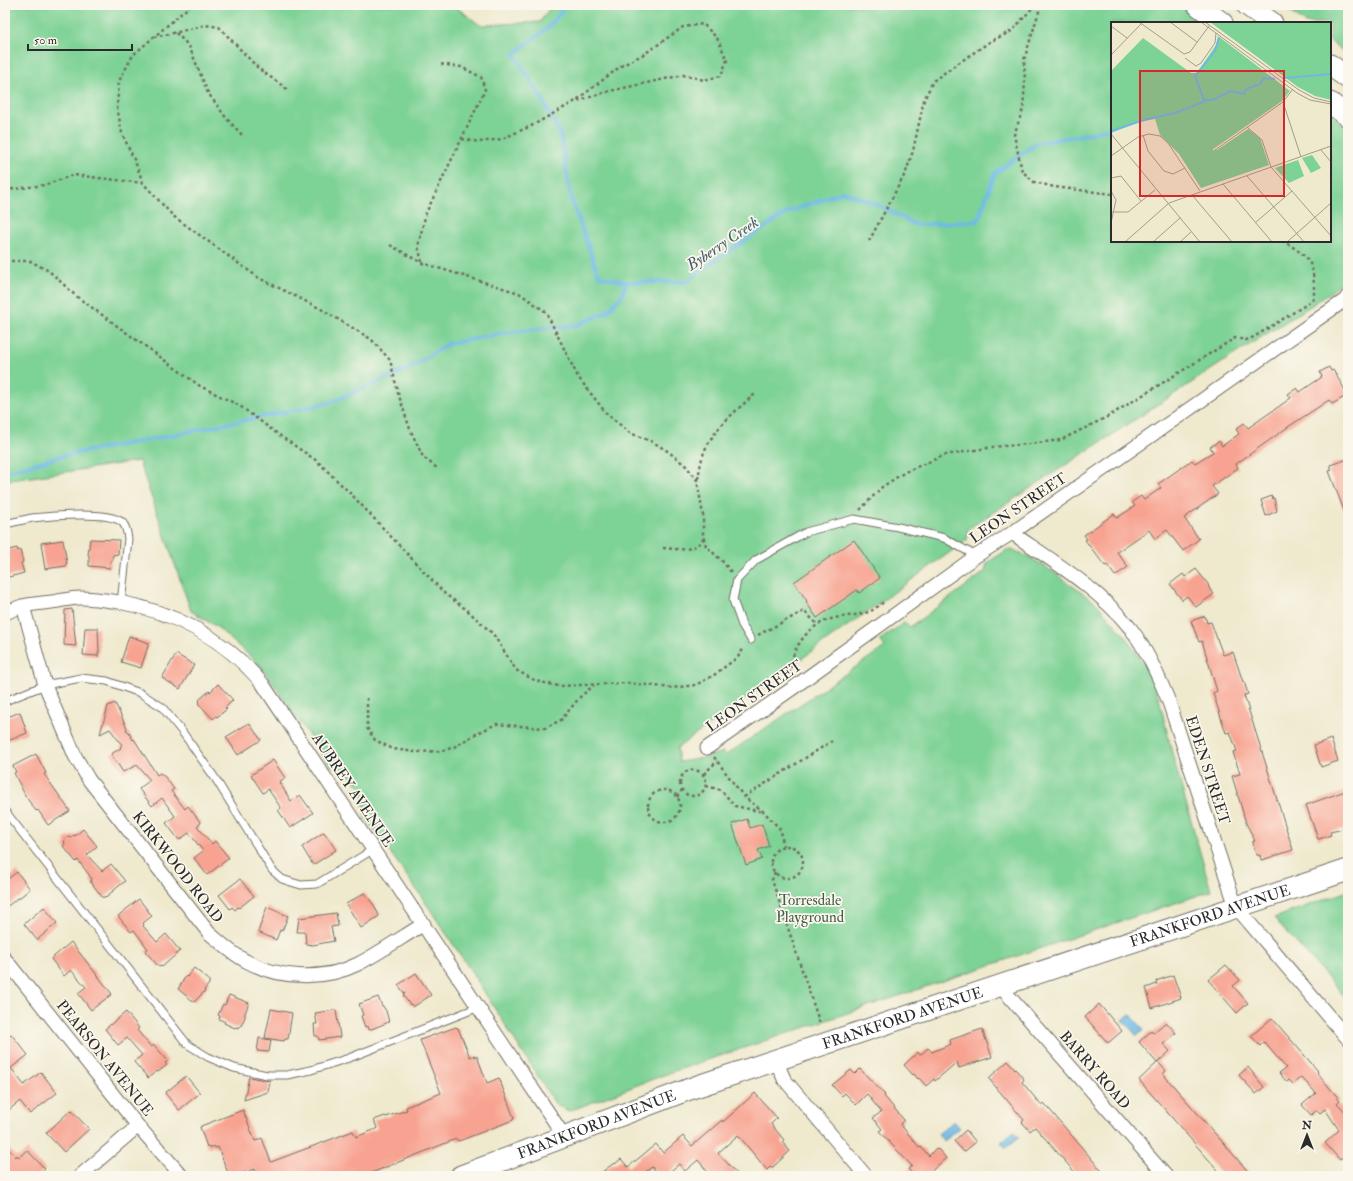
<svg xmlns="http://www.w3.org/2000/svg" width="1353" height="1181" font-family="'IM FELL Double Pica',serif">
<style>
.green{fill:#7dd295;stroke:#547e60}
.water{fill:#6db9e6;stroke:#4c7288}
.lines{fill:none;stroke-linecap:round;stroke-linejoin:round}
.stream{stroke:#6db9e6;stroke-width:4}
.building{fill:#f8a391}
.lane-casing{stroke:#706e64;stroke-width:9}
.street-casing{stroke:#706e64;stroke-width:15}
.primary-casing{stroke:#706e64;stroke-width:23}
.path{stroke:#706e64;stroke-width:2.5;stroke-dasharray:3 3;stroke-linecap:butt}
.lane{stroke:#fff;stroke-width:7}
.street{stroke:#fff;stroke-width:13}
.primary{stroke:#fff;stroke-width:21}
.labels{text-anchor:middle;stroke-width:3.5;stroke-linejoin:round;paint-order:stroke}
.street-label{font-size:15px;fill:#2b2b2b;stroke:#fbf7ec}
.park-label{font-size:15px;fill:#445d4b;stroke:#fbf7ec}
.water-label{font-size:16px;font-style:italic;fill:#425d6c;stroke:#fbf7ec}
.inset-river{fill:none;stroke:#6db9e6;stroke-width:2}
.inset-road{fill:none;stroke:#a19d8d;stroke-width:1}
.view{fill:#d62828;fill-opacity:0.15;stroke:#d62828;stroke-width:2}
.inset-edge{fill:none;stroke:#2b2b2b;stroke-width:2}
</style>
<rect width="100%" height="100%" fill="#fbf7ec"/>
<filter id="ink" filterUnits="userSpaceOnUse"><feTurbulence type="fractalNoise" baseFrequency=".025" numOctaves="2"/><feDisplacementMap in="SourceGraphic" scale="8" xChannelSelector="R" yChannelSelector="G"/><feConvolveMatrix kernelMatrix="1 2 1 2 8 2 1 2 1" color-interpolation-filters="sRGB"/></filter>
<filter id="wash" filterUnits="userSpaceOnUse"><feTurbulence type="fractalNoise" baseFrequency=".012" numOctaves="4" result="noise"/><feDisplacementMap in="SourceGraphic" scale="16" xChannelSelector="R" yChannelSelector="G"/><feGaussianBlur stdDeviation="0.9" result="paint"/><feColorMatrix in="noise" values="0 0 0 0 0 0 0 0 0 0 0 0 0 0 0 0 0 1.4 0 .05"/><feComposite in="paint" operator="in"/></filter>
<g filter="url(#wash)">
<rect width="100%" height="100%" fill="#efe9ce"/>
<path class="green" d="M5 5H453L480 25 540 22 552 5H1182L1206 23H1112V241H1330V113L1348 127V274L1337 287 1315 303 1249 345 968 529 967 540 677 748 679 762 703 758 723 752 726 755 885 647 880 640 905 622 910 627 985 572 987 563 1008 549 1021 553 1043 565 1095 602 1127 638 1147 670 1159 698 1173 757 1211 891 669 1073 572 1110 569 1111 556 1105 469 968 419 893 365 817 362 788 342 768 330 766 261 666 217 627 191 611 139 461 5 481Z
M1281 5H1348V55L1330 41V23H1305Z
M1348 891V1000L1274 918Z"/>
<path class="water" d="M1130 1014 1144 1030 1137 1036 1123 1020Z
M954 1121 960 1128 944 1141 938 1134Z
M1014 1131 1019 1137 1006 1148 1001 1142Z"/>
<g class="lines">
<path class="stream" d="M566 5 551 25 514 54 542 99 560 134 571 198 599 276 626 282H686L726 253 788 212 843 192 874 203 916 225 978 221 995 173 1037 143 1092 133 1112 127
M5 472 66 455 148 440 329 403 410 368 448 344 509 332 577 325 607 312 623 294 626 282"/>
</g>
<g id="blocks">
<path class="building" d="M1329 367 1331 371 1333 370 1348 395 1332 404 1329 400 1288 427 1236 464 1238 468 1212 486 1218 494 1184 518 1199 539 1183 551 1167 530 1155 539 1149 530 1117 552 1128 567 1115 576 1107 565 1105 566 1085 540 1087 539 1084 535 1114 514 1117 518 1135 506 1132 502 1141 496 1144 500 1161 488 1158 484 1192 460 1195 463 1213 452 1210 447 1219 441 1222 446 1239 434 1236 429 1244 423 1248 428 1291 398 1288 394 1297 388 1300 392 1322 377 1320 372Z
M1348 459V516H1346L1329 471 1332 470 1330 465Z
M1272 496 1273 499 1274 498 1277 511 1266 516 1261 500Z
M90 539 119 540 118 554 113 555 112 560H111L110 568 89 566V555H88Z
M63 540 67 563H66V566L45 569 41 543Z
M854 540 880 578 859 593 857 590 817 618 806 602 807 601 794 582Z
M17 548 18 551 20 550 23 562 21 563 24 573 5 578V551Z
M1196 569 1208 584 1209 588 1214 594 1196 607 1187 596 1182 600 1170 584 1183 574 1185 577Z
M72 609 76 646 64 645 65 610Z
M1205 616 1207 623 1211 622 1223 655 1233 652 1243 682 1244 681 1248 694 1244 695 1293 850 1265 859 1261 860 1260 855 1258 856 1257 854H1256L1253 844V841H1255L1246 823 1239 799 1232 776 1240 774 1233 752 1237 751 1230 732 1226 733 1213 693 1217 691 1202 641 1199 642 1191 621Z
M85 628H98L99 652H98V656L83 655Z
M129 636 149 643 141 668 121 662Z
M176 654 194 665 180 689 162 678Z
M218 684 233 700 225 708 227 709 217 717 216 716 213 719 198 703 200 701 199 700 209 691 210 692Z
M115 703 127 728 126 730 128 731 133 740 134 739 157 775 160 773 165 777 174 789 171 791 185 809 188 806 201 823 197 826 212 844 215 841 229 858 207 875 194 858 203 851 189 833 179 840 166 823 175 816 162 798 152 806 139 789 150 780 137 765 123 772 111 754 121 748 120 747 122 745 110 729 100 734 108 706Z
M20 712 27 733 5 742V718Z
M249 723 261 740 238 755 226 737Z
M1331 739 1338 761 1321 767 1314 745Z
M36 754 46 773 44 774 70 811 48 825 38 810 36 811 26 797 14 773 16 772 13 766Z
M273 760 285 778 279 782 291 801 300 795 313 813 290 828 278 810 281 808 268 789 263 793 251 775Z
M1348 790V828L1330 832 1331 835 1319 839H1318L1306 805Z
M747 819 750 828 762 824 769 846 758 850 762 859 746 865 732 824Z
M83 829 97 846 87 855 102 871 111 864 125 881 106 897 105 896 103 898 90 881 92 879 78 860 76 862 63 846 65 844 64 840 69 836 70 838 74 835 75 836Z
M324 832 336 850 313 865 302 847Z
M17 872 30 889 18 899V898L5 908V881Z
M240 879 254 896 239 908 238 907 235 910 232 907 230 909 219 895Z
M364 893 374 905 379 916 361 928 346 904Z
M139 899 152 916 143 923 144 924 143 926 157 942 166 934 180 951 162 967 161 966 159 967 145 951 148 949 134 930 131 932 118 916Z
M44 907 57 923 37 940 24 924Z
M267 907 288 916 282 931 280 930 276 940 258 932Z
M336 913 338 926 331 927 334 941 313 945 306 944 305 932H297L299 918Z
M71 942 112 994 91 1010 78 993 86 987 71 970 64 976 51 959Z
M1226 965 1240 980 1233 986 1248 1003 1237 1013 1208 980Z
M194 968 209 980V984L204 990 205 991 194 1002 178 989 186 976 187 977Z
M416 973 431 995 413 1007 411 1004 410 1005 403 995 405 994 398 985Z
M1173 975 1181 998 1152 1008 1146 988 1157 984 1156 981Z
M229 995 249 1003 245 1013V1017L241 1026H240L239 1028 236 1027 235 1028 224 1023 225 1022 219 1019 220 1016 218 1015 223 1004 225 1005Z
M378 997 382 1006H383L386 1011 389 1022 369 1030 368 1026 365 1027 361 1016 363 1015 359 1004Z
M1099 1004 1122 1031 1108 1043 1085 1017Z
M271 1009 292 1013 288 1039H285L284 1041 265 1038Z
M336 1010 340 1037 319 1040 318 1036H315L314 1024H317L315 1013Z
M126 1012 139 1028 137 1030 151 1047 154 1045 168 1061 165 1063 167 1065 158 1072 157 1071 148 1078 134 1062 142 1055 127 1038 118 1045 105 1029Z
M1272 1018 1318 1071 1317 1073 1340 1100 1337 1103 1348 1115V1153L1340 1160 1325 1143 1339 1130 1325 1109 1320 1113 1317 1110 1311 1115 1302 1105 1316 1093 1301 1077 1293 1084 1289 1080 1287 1082 1279 1073 1286 1068 1264 1042 1260 1046 1251 1036Z
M1166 1022 1176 1033 1163 1044 1170 1051 1157 1063 1139 1042 1151 1031 1153 1033Z
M456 1027 457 1028H458L469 1055 470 1057 475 1055V1057L477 1056 487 1083 499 1078 514 1118 513 1120 459 1141 458 1140H456V1139L364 1176H356L355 1173 346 1176H257L255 1169 235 1176H229L218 1147 215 1148 214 1146 210 1148 209 1146 207 1147 200 1127H201V1126L243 1110 255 1141 262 1138 271 1162 353 1131 356 1137 376 1129 377 1128 374 1120 385 1116 386 1117 407 1110 406 1107 441 1093 420 1040Z
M982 1029 992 1057 959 1068 957 1062 935 1081 934 1079 926 1086 919 1078 918 1079 914 1074 913 1075 904 1065 918 1052 920 1055 928 1048 932 1052 951 1044 950 1040Z
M11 1034 28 1055 11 1068 24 1085 41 1072 57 1093 30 1114 20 1101 5 1113V1039Z
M259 1038 271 1040 269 1052 257 1051Z
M1008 1061 1024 1079 1022 1082 1041 1105 1044 1103 1106 1176H1078L1035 1127 1030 1131 1022 1122 1024 1120 989 1079 992 1076H991Z
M1158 1062 1166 1071 1163 1074 1252 1176H1223L1139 1080Z
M1248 1067 1264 1087 1256 1094 1239 1075Z
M860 1069 885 1095 884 1096 904 1120 900 1124 920 1148 921 1147 929 1156 935 1149 937 1150 938 1149 946 1158 926 1176H915L908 1169 912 1166 879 1131 882 1129 873 1118 881 1112 867 1094 856 1105 845 1093 842 1096 832 1085 851 1070 855 1074Z
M186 1076 200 1093 179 1110 165 1093Z
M249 1077 270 1081 268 1092 244 1100Z
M755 1093 777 1118 771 1124 784 1140 782 1142 790 1151 772 1168 771 1166 767 1170 738 1135 718 1153 739 1176H711L698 1160 685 1171 679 1164 665 1176H659L652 1167 640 1176H597L614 1163 615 1164 621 1159 628 1167 656 1144 663 1153 683 1136 692 1146 722 1120 723 1122Z
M71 1110 89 1129 64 1152 46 1133Z
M966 1130 976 1142 964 1152 954 1141Z
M5 1145 16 1157 17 1155 19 1157 27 1150 45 1169 37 1176H5Z"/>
</g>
</g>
<g filter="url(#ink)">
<use href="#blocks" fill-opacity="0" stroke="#706e64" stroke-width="1"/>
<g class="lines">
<defs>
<path id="lane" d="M5 524C14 522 23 520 32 518 51 516 107 511 122 522 127 527 127 533 128 539L121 603
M751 640 742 625 733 600 737 580 756 560 806 532 854 519 898 527 944 538 976 556
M5 701 45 685 81 678 107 681 140 693 162 707 183 733 215 778 272 870 282 879 291 882 301 885 317 884 374 849
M5 811 187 1044 208 1057 234 1068 267 1075H287L311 1070 349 1058 479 1007"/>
<path id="street" d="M1012 533C1054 562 1099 589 1131 629 1147 650 1159 677 1169 702L1236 907 1348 1039
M23 606 45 685 75 756 89 780 209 933C221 943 232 954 246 961 279 979 324 981 358 964 381 952 402 937 424 924
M5 613C11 611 16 608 22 606 32 604 42 603 52 602 61 601 71 598 80 598 93 598 106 600 119 602 177 613 224 638 262 683L564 1136
M707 748 793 688 976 556 1012 533 1345 300 1348 296
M5 959 138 1126 182 1176
M1000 986 1166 1176
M776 1060 784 1079 866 1176
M80 1176 138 1126"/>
<g id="primary">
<path d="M1198 5 1222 23"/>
<path d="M1247 5 1272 23"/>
<path d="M1330 65 1348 78"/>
<path d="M1330 103 1348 116"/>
<path id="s1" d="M461 1176 695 1087 1348 870"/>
</g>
</defs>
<use href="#lane" class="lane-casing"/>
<use href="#street" class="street-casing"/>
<use href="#primary" class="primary-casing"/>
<path class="path" d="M1041 5 1024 60 1025 82 1023 109 1014 135 1022 171 1034 182 1054 187 1112 194
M176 33 189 46 208 93 227 119 244 137
M154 37 178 32 205 25 219 27 259 69 287 89
M462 139 479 142 502 139 533 125 574 102 621 66 646 53 683 27 703 24 717 38 727 60 721 76 704 80 683 75 610 91 574 102
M143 183 136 164 122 133 117 107 119 81 133 55 191 5
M5 190 45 185 73 175 143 183 173 216 259 278 321 309 371 339 390 360 398 393 410 429 423 457 438 469
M869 241 906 172 913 151 924 100 933 81 957 64 991 41 1012 31 1035 5
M390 245 422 263 519 293 546 312 578 377 606 413 630 433 653 442 669 452 686 466 697 480 703 515V536L706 546 722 561 732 573
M5 261H30L49 271 76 296 200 386 240 406 279 435 317 461 351 494 445 594 467 610 493 634 516 670 536 681 558 686 629 683 672 688 696 685 714 675 738 657 744 648
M422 262 418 246 426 213 485 90 481 77 461 67 439 64
M698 479C700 467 702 454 708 444 720 423 738 409 755 394
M860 510 882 487 905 472 945 455 993 447 1029 444 1061 440 1109 416 1235 338 1246 340 1254 337 1307 304 1314 298C1314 263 1313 259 1283 241
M663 548C678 549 693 553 703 539
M758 635 804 611 818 625
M791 674C789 653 804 631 823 622 837 615 856 617 871 611 875 609 879 605 884 602
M367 698V728L375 740 393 749 415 752 442 751 454 747 474 735 496 724 545 728 561 720 580 697 594 685
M714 757 744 797 764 812 781 830 783 846
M680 783a13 13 0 1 1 26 0a13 13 0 1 1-26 0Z
M704 774 717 761
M706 786 721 790 735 806 763 812
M648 806a16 16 0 1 1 32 0a16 16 0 1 1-32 0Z
M677 797 682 790
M744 797 832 741
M771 862a16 16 0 1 1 32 0a16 16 0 1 1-32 0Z
M775 872 772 880 820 1024"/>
<use href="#lane" class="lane"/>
<use href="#street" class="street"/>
<use href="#primary" class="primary"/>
</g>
</g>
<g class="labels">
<g class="street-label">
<text transform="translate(1018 508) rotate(-34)" y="5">LEON STREET</text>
<text transform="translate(754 696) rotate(-35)" y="5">LEON STREET</text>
<text transform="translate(1208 770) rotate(72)" y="5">EDEN STREET</text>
<text transform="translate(353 790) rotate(56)" y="5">AUBREY AVENUE</text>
<text transform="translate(178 867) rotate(52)" y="5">KIRKWOOD ROAD</text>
<text dy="5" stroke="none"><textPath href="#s1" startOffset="793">FRANKFORD AVENUE</textPath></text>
<text dy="5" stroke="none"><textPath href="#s1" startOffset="469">FRANKFORD AVENUE</textPath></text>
<text transform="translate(105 1058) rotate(51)" y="5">PEARSON AVENUE</text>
<text transform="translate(1095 1070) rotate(49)" y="5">BARRY ROAD</text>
<text dy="5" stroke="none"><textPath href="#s1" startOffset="145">FRANKFORD AVENUE</textPath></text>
</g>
<g class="park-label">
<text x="810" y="905">Torresdale<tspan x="810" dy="17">Playground</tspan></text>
</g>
<g class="water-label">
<text transform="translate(722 243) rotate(-34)" y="6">Byberry Creek</text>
</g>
</g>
<g transform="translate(1111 22)">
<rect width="220" height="220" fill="#efe9ce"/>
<path d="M99 0H220V78L204 74 187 65ZM107 14 179 69 171 79 101 128H106L137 107 149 116 158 143 90 166 68 132 49 113 44 97 28 100 0 111V49L32 16 80 51H86L105 23ZM201 133 210 146 200 151 191 136ZM187 138 193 154 178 161 164 146Z" fill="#7dd295"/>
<path class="inset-river" d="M108 16 104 29 84 54 93 78H102L119 69 133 72 135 67 149 62 153 56 164 57M174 56 220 52M0 109 36 97 64 91 95 79"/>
<path class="inset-road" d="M28 0 73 32 79 30 98 4M59 0 86 20M90 0 186 71 199 78 220 82M94 0 188 68 203 76 220 80M0 4 16 16M0 33 32 0M74 36 85 44 90 41 104 21 105 11M172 80 190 135M136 105 151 118 160 145 220 214M0 112 89 220M32 113 37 129 53 149 62 152 74 146M104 128 172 80 182 67M210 128 220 140M0 134 27 115 38 112 49 114 57 121 89 169M136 154 193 220M0 156 10 154 30 179M112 162 161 220M0 169 5 178 0 201M81 173 121 220M0 190H17L44 168M144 201 181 169M14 220 58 181 220 124M42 220 69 196M69 220 80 210M176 220 220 181"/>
<path class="view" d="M29 49H173V174H29Z"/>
<rect width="220" height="220" class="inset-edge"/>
</g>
<rect width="1353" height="1181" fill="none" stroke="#fbf7ec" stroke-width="20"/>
<g transform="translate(1307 1135)" stroke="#fbf7ec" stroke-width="3" paint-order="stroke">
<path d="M0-3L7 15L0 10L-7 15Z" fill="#2b2b2b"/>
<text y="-6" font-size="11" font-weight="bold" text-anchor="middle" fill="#2b2b2b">N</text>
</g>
<path d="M28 44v6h104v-6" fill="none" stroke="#2b2b2b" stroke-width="2"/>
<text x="34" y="44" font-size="12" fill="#2b2b2b" stroke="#fbf7ec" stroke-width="3" paint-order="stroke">50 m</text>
</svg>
